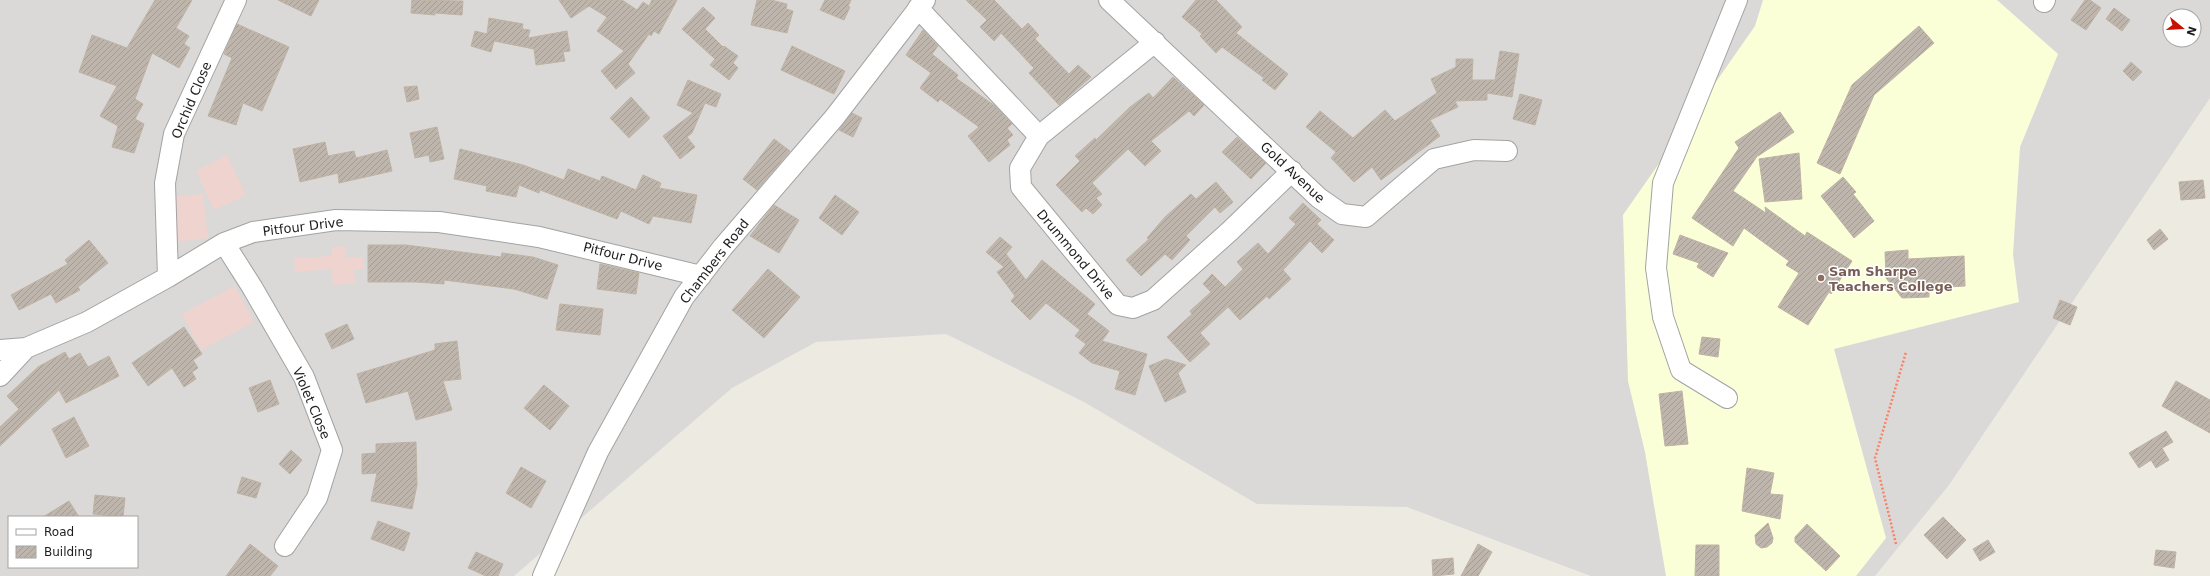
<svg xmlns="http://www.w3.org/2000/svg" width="2210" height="576" font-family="'DejaVu Sans',sans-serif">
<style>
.residential{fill:#dad9d8;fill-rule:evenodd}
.commercial{fill:#efd3cf}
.education{fill:#fbffd8}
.building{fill:url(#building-hatch);stroke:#bfb2a3}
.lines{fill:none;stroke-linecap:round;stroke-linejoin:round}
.minor-casing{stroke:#a3a3a3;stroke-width:22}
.path{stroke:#f98266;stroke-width:2.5;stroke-dasharray:2 2;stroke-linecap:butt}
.minor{stroke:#fff;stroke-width:20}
.education-dot{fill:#8d6e63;stroke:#fff;stroke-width:1.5}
.labels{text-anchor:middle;stroke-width:3;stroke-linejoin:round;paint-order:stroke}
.street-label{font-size:13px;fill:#1c1c1c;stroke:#fff}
.education-label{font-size:13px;font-weight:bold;fill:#785e54;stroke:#fff;text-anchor:start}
</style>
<defs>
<pattern id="building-hatch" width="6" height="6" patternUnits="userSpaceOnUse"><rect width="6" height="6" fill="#beb6ad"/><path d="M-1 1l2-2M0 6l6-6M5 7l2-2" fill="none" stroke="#a39c94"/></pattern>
</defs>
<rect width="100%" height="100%" fill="#edeae1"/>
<path class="residential" d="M0 0H2210V98L1949 485 1875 576H1591L1407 507 1257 504 1084 402 946 334 816 342 732 388 514 576H0ZM2170 16H2194V40H2170ZM9 517H137V567H9Z"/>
<path class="commercial" d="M227 155 246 195 214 210 196 171Z
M203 194 208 238 174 242 169 197Z
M345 246 346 258 363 257 364 269 354 270 355 283 333 285 332 269 295 272 294 258 332 256V247Z
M235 286 254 322 201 350 182 314Z"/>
<path class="education" d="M1763 0H1997L2058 54 2020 147 2013 254 2019 302 1834 349 1886 538 1856 576H1666L1645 452 1628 381 1623 215 1755 26Z"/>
<path class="building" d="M155 0H192L176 28 189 36 184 44 190 48 179 68 152 53 135 99 143 104 135 119 144 124 134 153 112 147 118 126 100 116 117 86 79 72 92 35 127 48Z
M278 0H319L311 16Z
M412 0 463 1 462 15 435 13V15L411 13Z
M559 0H622L637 10 643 2 649 6 652 0H677L659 34 654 31 651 36 649 34 628 64 635 73 616 89 601 71 624 51 597 31 607 17 589 6 571 18Z
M757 0H771L787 4 786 9 793 11 787 33 751 25Z
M825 0H851L848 6 850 7 844 20 820 10Z
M966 0H994L1022 29 1028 23 1039 35 1035 39 1069 74 1078 65 1091 77 1059 105 1029 73 1034 68 1001 33 994 41 980 27 987 20Z
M1196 0H1216L1242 27 1236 33 1288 74 1275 90 1262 80 1264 78 1222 47 1216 53 1200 36 1202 34 1182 17Z
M2085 0H2090L2101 8 2086 30 2071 20Z
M703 7 715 18 705 29 723 47 724 46 738 56 733 63 738 68 729 80 710 65 715 59 682 29Z
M2114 8 2130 20 2122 31 2106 19Z
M489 18 523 24 522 29 530 30 528 38 567 31 570 51 563 52 565 61 536 65 534 49 494 41 491 52 471 46 475 31 487 34Z
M237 24 289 47 262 111 243 103 236 125 208 116 232 58 224 54Z
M1919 26 1934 43 1874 95 1840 174 1817 163 1852 85Z
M923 30 938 46 932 54 958 75 956 78 995 106 1012 124 1007 128 1013 135 1007 140 1010 145 989 162 968 136 979 127 940 99 938 102 920 88 931 73 906 55Z
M792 46 845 71 834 94 781 70Z
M1500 51 1519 54 1512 97 1487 93V100L1455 101 1458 107 1430 120 1440 136 1381 180 1372 167 1354 182 1331 158 1336 152 1306 127 1320 111 1353 138 1385 110 1395 121 1437 93 1431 79 1456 67V59H1473L1472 80H1495Z
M2131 62 2142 72 2133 81 2123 71Z
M1173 77 1204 105 1194 116 1189 111 1151 141 1161 151 1145 166 1128 149 1092 183 1102 194 1096 198 1102 205 1093 214 1086 208 1082 212 1056 185 1080 161 1075 156 1095 138 1096 140 1130 107 1149 93 1153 98Z
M688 80 721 94 716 107 705 103 692 133 687 137 695 147 680 159 663 136 693 113 677 105Z
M417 86 419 99 407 102 404 87Z
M1520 94 1542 100 1535 125 1513 119Z
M631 97 650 118 629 138 610 118Z
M1780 112 1794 132 1758 156V155L1733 191 1766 213 1765 207 1805 236 1807 232 1852 261 1831 294 1829 292 1808 325 1778 307 1799 273 1786 265 1789 261 1744 228 1733 246 1692 218 1739 148 1735 142Z
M852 113 862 118 853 137 839 130Z
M437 127 444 159 430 162 429 155 415 158 410 133Z
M1237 137 1266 163 1251 179 1222 152Z
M774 139 790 151 757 190 743 179Z
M325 142 328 156 354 151 356 158 387 150 392 171 339 183 338 173 300 182 293 149Z
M460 149 523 165 564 180 568 169 600 181 602 176 636 190 643 175 661 183 659 188 697 195 691 223 653 216 649 224 621 211 617 219 540 190 539 193 519 185 516 197 486 191 487 186 454 179Z
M1799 153 1802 199 1765 202 1759 159Z
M1843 177 1856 192 1853 194 1874 221 1854 238 1821 196Z
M2203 180 2205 198 2181 200 2179 182Z
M1216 182 1233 202 1220 213 1215 207 1186 236 1190 240 1172 260 1165 254 1141 276 1126 260 1149 239 1147 238 1165 217 1191 194 1196 199Z
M835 195 859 212 842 235 819 218Z
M1303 203 1321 220 1317 224 1334 240 1322 253 1310 241 1283 270 1291 279 1269 299 1267 296 1240 320 1228 307 1200 333 1210 344 1190 362 1167 337 1192 314 1190 311 1211 292 1203 284 1212 274 1225 287 1243 269 1237 262 1258 243 1268 254 1296 224 1289 218Z
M774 205 799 220 779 253 750 236Z
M2160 229 2168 239 2154 250 2147 240Z
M1680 235 1728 253 1713 277 1697 267 1699 263 1673 254Z
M1000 237 1012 247 1006 254 1026 280 1042 260 1095 304 1087 314 1109 331 1102 341 1147 354 1135 395 1115 389 1120 371 1092 363 1079 353 1086 344 1075 336 1080 330 1046 303 1030 320 1011 301 1015 296 997 272 1004 267 986 252Z
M89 240 108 263 78 287 80 290 56 303 51 294 19 310 11 295 68 264 65 260Z
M368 245H406L501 257 502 253 533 257 558 265 547 299 514 289 444 280V284L416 282H368Z
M1908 250V259L1964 256 1965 286 1929 288V297L1902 298 1886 278 1885 252Z
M600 264 639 273 636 294 597 289Z
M768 269 800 297 764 338 732 310Z
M2060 300 2077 307 2070 325 2053 318Z
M560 304 603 309 600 335 556 330Z
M347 324 354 339 332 349 325 334Z
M184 327 202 354 193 360 198 368 192 372 196 379 184 387 172 368 148 386 132 363Z
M1702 337 1720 339 1718 357 1699 354Z
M457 341 461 379 443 381 452 410 416 420 408 391 366 403 357 374 435 350V344Z
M65 352 69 359 80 353 88 367 109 356 119 376 66 403 59 390 0 446V427L19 409 7 396 38 367Z
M1166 359 1186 365 1178 373 1186 392 1165 402 1149 366Z
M270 380 279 404 258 412 249 388Z
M2176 381 2210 400V433L2162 406Z
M544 385 569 406 550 430 524 408Z
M1682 391 1688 444 1665 446 1659 394Z
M74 417 89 446 66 458 52 429Z
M2166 431 2173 442 2162 448 2169 460 2156 468 2151 460 2139 468 2129 453Z
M416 442 417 485 412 509 371 501 377 473 362 474V454L376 453V444Z
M291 450 302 460 290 474 279 464Z
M521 467 546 481 531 508 506 493Z
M1747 468 1774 473 1770 494 1783 495 1780 519 1742 511Z
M242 477 261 483 256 498 237 493Z
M95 495 125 498 123 517 93 514Z
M69 501 79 517H43Z
M1943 517 1966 540 1947 559 1924 535Z
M378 521 410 533 404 551 371 539Z
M1768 523 1773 538 1772 543 1767 547 1761 548 1756 544 1755 535Z
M1807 524 1840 556 1826 571 1795 542V537Z
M1988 540 1995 552 1980 561 1973 549Z
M250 544 278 566 270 576H226Z
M1478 544 1492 552 1478 576H1461Z
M1696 545H1719V576H1695Z
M2156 550 2176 552 2174 568 2154 565Z
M476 552 503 564 498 576H486L468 568Z
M1453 558 1454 574 1433 576 1432 560Z"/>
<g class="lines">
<defs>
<path id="minor" d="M1109 0 1319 198 1342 214 1366 217 1434 159 1474 150 1507 151
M2044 2 2045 0
M918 8 1039 136
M1155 42 1039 136 1020 168 1021 187 1118 305 1133 308 1153 300 1230 231 1292 171
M224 243 252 287 304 377 332 450 317 498 285 546
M168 277 165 183 174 134 236 0
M0 350 26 348 87 322 168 277 224 243 253 232 336 220 439 222 539 237 701 276
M0 376 26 348
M1727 398 1681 370 1663 317 1656 268 1663 183 1737 0
M543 576 598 452 684 297 723 247 834 118 925 0"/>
</defs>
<use href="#minor" class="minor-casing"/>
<path class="path" d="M1896 544 1875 458 1906 352"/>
<use href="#minor" class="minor"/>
</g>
<circle class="education-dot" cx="1821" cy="278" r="4"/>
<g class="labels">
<g class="street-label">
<text transform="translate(191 100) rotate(-67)" y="5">Orchid Close</text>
<text transform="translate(1293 172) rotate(43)" y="5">Gold Avenue</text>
<text transform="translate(303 226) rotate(-7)" y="5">Pitfour Drive</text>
<text transform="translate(1076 254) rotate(50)" y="5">Drummond Drive</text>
<text transform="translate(623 256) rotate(14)" y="5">Pitfour Drive</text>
<text transform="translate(714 261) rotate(-52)" y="5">Chambers Road</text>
<text transform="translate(312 403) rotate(67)" y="5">Violet Close</text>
</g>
<g class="education-label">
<text x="1829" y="276">Sam Sharpe<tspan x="1829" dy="15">Teachers College</tspan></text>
</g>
</g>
<rect x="8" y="516" width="130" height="52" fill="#ffffff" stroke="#a4a4a4"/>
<rect x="16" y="529" width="20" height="6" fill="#ffffff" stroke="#a4a4a4"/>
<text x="44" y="536" font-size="12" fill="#1c1c1c">Road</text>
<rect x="16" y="546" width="20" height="12" fill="url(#building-hatch)" stroke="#a4a4a4"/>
<text x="44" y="556" font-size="12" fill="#1c1c1c">Building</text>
<g transform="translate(2182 28) rotate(108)"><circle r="19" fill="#ffffff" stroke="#a4a4a4"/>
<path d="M0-3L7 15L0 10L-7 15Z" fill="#c61201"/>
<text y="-6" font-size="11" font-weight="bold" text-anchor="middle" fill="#1c1c1c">N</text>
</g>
</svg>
